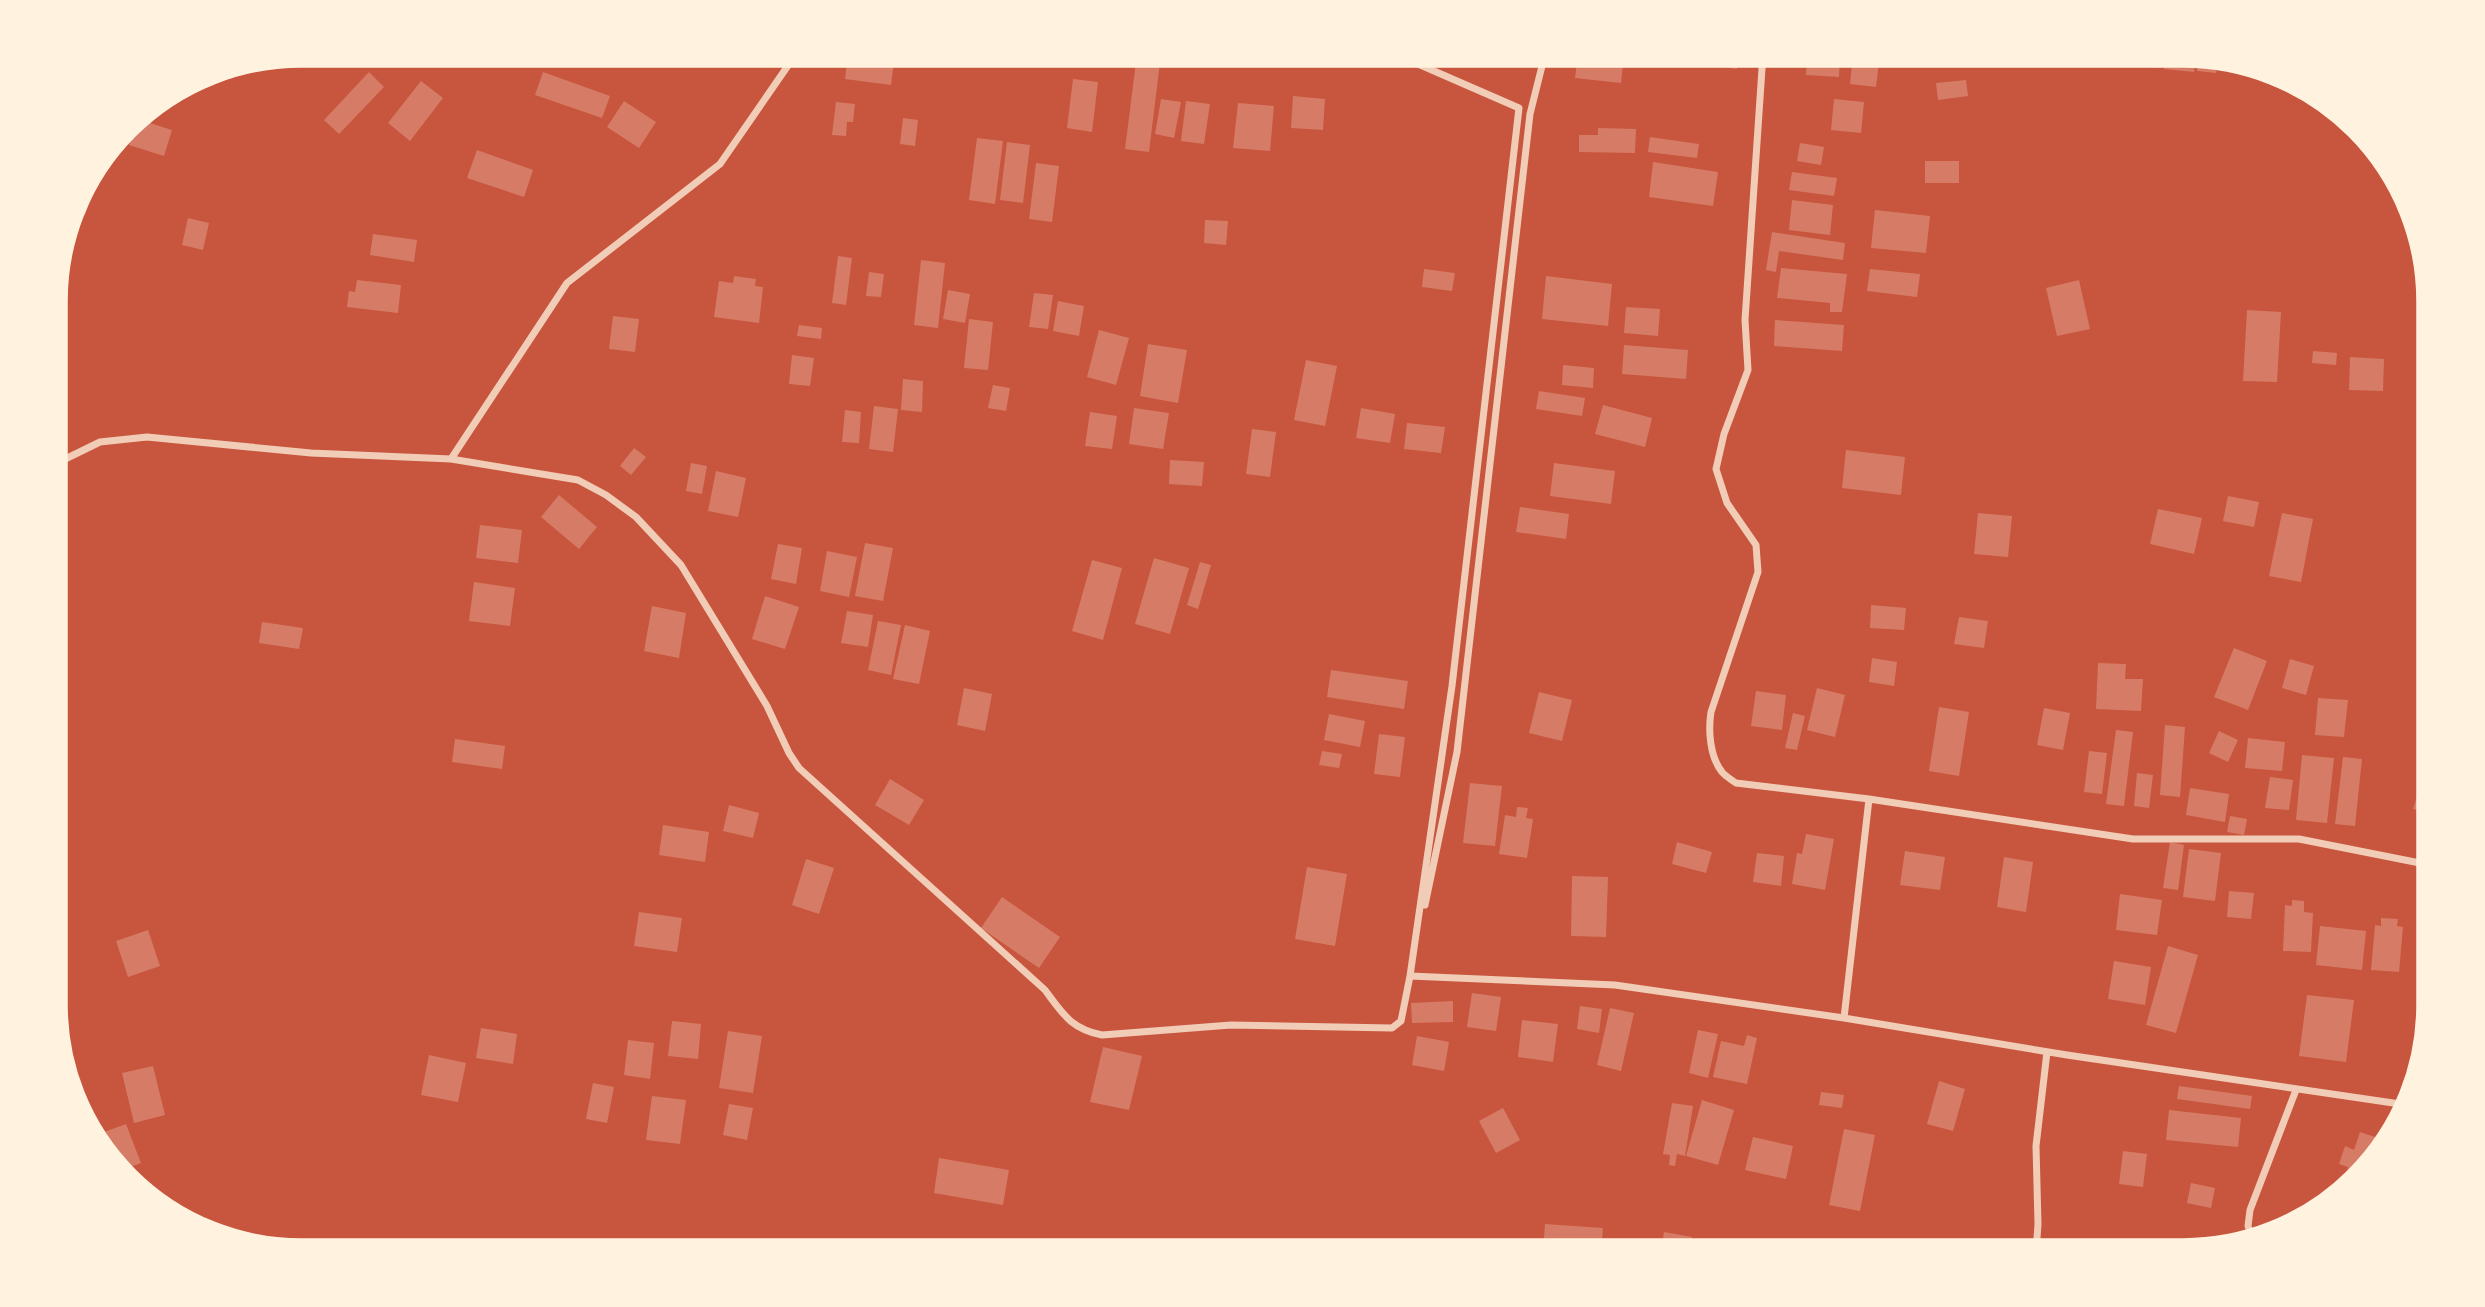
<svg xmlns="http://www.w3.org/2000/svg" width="2485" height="1307" font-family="'Fira Sans Condensed',sans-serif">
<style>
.building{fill:#d67c66}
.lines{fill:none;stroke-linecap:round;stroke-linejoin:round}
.minor{stroke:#f1ccb7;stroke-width:7}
.rim{fill:none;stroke:#fff3e0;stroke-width:3.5}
</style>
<rect width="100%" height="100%" fill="#c8553d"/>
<path class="building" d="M848 54H895L891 85 845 79Z
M1137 54H1161L1149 152 1125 149Z
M1578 54H1624L1621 83 1575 78Z
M1671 54H1739L1737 69 1670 59Z
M1807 54H1840L1839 77 1806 75Z
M1853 54H1880L1876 87 1850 84Z
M2140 54H2162L2160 68 2139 66Z
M2165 54 2196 57 2194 72 2164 69Z
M2198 58 2218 62 2216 73 2197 71Z
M2222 63 2253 71V72L2221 69Z
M369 72 384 87 339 134 324 120Z
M543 72 610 96 602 118 535 95Z
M1073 79 1098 82 1092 132 1067 128Z
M1966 80 1968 96 1938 100 1936 83Z
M421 81 443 98 410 141 388 123Z
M1293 96 1325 99 1323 130 1291 128Z
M1161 99 1181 102 1174 138 1155 134Z
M1834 99 1864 102 1861 133 1831 130Z
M624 101 656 122 639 148 607 127Z
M1186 101 1210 104 1204 144 1181 141Z
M836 102 855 104 853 122H847L846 136 832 135Z
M1238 103 1274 106 1270 151 1233 148Z
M903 118 918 120 915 146 900 144Z
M137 119 172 130 164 156 129 145Z
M131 125 125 145 118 142Z
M1598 128 1636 129 1635 153 1579 152V135H1598Z
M1650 137 1699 144 1697 158 1648 152Z
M977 138 1003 141 995 204 969 200Z
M1007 142 1030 145 1023 203 1000 200Z
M1800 143 1824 147 1821 165 1797 161Z
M477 150 533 170 524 197 467 178Z
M1925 161H1959V183H1925Z
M1653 162 1718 172 1713 206 1649 197Z
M1036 163 1059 166 1052 222 1029 219Z
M1792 172 1837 178 1834 196 1789 190Z
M79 195 91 199 85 215 75 211Z
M1792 200 1833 205 1830 235 1789 230Z
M1875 210 1930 216 1926 253 1871 248Z
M188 218 209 223 203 250 182 245Z
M1205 220 1228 221 1226 245 1204 243Z
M1772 232 1845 243 1843 260 1779 251 1776 272 1766 270Z
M373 234 417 240 414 262 370 255Z
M838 256 852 258 846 305 832 303Z
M921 260 945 263 938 328 914 325Z
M1781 268 1847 274 1842 312H1830V303L1777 298Z
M1424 269 1455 273 1452 291 1422 287Z
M1870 269 1920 274 1917 297 1867 291Z
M869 272 884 274 881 297 866 296Z
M734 276 756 279 755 286 763 287 759 323 714 317 719 281 733 283Z
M1546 276 1612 284 1608 326 1542 319Z
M357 280 401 285 398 313 347 307 349 291 355 292Z
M2079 280 2090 329 2057 336 2046 288Z
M948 290 970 294 965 323 943 319Z
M1034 293 1053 295 1048 329 1029 327Z
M1058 301 1084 306 1079 336 1053 331Z
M1626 307 1660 309 1658 336 1624 333Z
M2247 310 2281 312 2277 382 2243 381Z
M613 316 639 319 635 352 609 349Z
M969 319 993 322 988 370 964 368Z
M1775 320 1844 325 1842 351 1774 346Z
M799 325 822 328 821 339 797 336Z
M1099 330 1129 338 1116 385 1087 377Z
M1148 344 1187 350 1178 403 1140 396Z
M1624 345 1688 350 1686 379 1622 374Z
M2313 351 2337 353 2336 365 2312 363Z
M792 355 814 358 810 386 789 384Z
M2350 357 2384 359 2383 391 2349 390Z
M1306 360 1337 366 1325 426 1294 420Z
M1563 365 1594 368 1593 388 1562 385Z
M903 379 923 381 922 412 901 410Z
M993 385 1010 388 1006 411 988 408Z
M1539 391 1585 398 1582 416 1536 409Z
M1603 405 1652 418 1645 447 1595 434Z
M874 406 898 409 893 452 869 449Z
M1134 408 1169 413 1163 449 1129 444Z
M1361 408 1395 414 1390 443 1356 438Z
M845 410 861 412 859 443 842 442Z
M1090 412 1117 416 1112 449 1085 446Z
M1407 423 1445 427 1441 453 1404 449Z
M1252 429 1276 432 1270 477 1246 474Z
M634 448 646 457 631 475 620 466Z
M1846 450 1905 457 1901 495 1842 488Z
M1170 460 1204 462 1202 486 1169 484Z
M691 463 707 466 702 494 686 491Z
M1554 463 1615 471 1611 504 1550 496Z
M716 471 746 478 738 517 708 511Z
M559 495 597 527 579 549 541 517Z
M2228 496 2259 502 2254 527 2223 521Z
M1520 507 1569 514 1566 539 1516 532Z
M2158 509 2202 518 2194 554 2150 544Z
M1978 513 2012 516 2008 557 1974 554Z
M2282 513 2313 519 2301 582 2269 576Z
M480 525 522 530 518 563 476 558Z
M865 543 893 548 883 601 855 596Z
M778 544 802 548 796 584 771 579Z
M827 551 857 557 849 597 820 591Z
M1154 558 1189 568 1170 634 1135 624Z
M1092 560 1122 568 1103 640 1072 631Z
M1200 562 1211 565 1198 609 1187 605Z
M474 582 515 588 510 626 469 621Z
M765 596 799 607 785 649 752 639Z
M1871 605 1906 608 1904 630 1870 628Z
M652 606 686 613 679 658 644 651Z
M847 611 873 615 868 647 841 643Z
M1959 617 1988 621 1984 648 1954 644Z
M878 621 901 625 891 675 868 670Z
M262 622 303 628 299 649 259 643Z
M905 625 930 631 919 684 893 679Z
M2234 648 2267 661 2248 710 2214 697Z
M1872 658 1897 662 1894 686 1869 682Z
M2290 659 2314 666 2306 695 2282 688Z
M2098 663 2126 664 2125 679H2143L2141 711 2096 709Z
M1331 670 1408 681 1404 709 1327 697Z
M964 688 992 694 985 731 957 725Z
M1817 688 1845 695 1835 737 1807 730Z
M1756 691 1786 695 1782 730 1751 726Z
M1539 692 1572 700 1562 741 1529 733Z
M2318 698 2348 700 2344 737 2315 735Z
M1939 707 1969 712 1959 776 1929 771Z
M2044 708 2070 713 2063 750 2037 745Z
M1793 713 1805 716 1797 750 1785 748Z
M1329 714 1365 721 1360 747 1324 740Z
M2165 725 2185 727 2180 797 2160 795Z
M2116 730 2133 732 2124 806 2106 804Z
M2219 731 2238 740 2228 762 2209 753Z
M1379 734 1405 737 1400 777 1374 774Z
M2248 738 2285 742 2282 771 2245 768Z
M455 739 505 746 502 769 452 762Z
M1322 751 1342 754 1339 768 1319 765Z
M2089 751 2107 753 2102 794 2084 792Z
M2302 755 2334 758 2327 823 2296 820Z
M2343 757 2362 759 2355 826 2335 824Z
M2137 773 2153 775 2149 808 2134 806Z
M2270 777 2293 780 2289 810 2265 808Z
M2423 778 2430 780V814L2413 809Z
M890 779 924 800 909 825 875 805Z
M1470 783 1502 786 1495 846 1463 843Z
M2190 788 2229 794 2225 822 2186 815Z
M729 805 759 813 753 838 723 831Z
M1517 807 1528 808 1526 818 1533 819 1527 858 1499 854 1505 815 1516 817Z
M2230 816 2247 819 2244 835 2227 832Z
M663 825 709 832 705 862 659 855Z
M1806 834 1834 839 1825 890 1792 884 1797 853 1802 854Z
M1677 842 1712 852 1706 873 1672 864Z
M2170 842 2184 845 2178 890 2163 888Z
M2189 849 2221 853 2215 901 2183 897Z
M1905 851 1945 857 1940 890 1900 885Z
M1757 853 1784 856 1781 886 1753 882Z
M2004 857 2033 862 2026 912 1997 907Z
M806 859 834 868 819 914 792 905Z
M1307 867 1347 874 1335 946 1295 939Z
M1572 876 1608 877 1606 937 1571 936Z
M2229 891 2254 893 2251 919 2227 917Z
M2120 894 2162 900 2157 935 2116 930Z
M1002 897 1060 937 1039 968 981 928Z
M2292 900 2304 901V912L2313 913 2311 952 2283 951 2285 905 2292 906Z
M639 912 682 918 677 952 634 946Z
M2381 918 2398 919 2397 926 2403 927 2399 972 2371 970 2375 925 2381 926Z
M2320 926 2366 931 2362 970 2316 965Z
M148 930 160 966 128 977 116 941Z
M2168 946 2198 955 2176 1033 2146 1025Z
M2114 961 2151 967 2145 1005 2108 999Z
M1472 993 1501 997 1496 1031 1467 1027Z
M2307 995 2354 1000 2346 1062 2299 1056Z
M1453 1001V1022L1412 1023 1411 1003Z
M2427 1001H2431L2427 1020H2426Z
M1580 1006 1602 1009 1599 1033 1577 1029Z
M1610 1008 1634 1013 1621 1071 1597 1065Z
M1522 1020 1558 1024 1553 1062 1518 1057Z
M672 1021 701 1024 698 1059 668 1056Z
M481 1028 517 1034 513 1064 476 1058Z
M1698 1030 1718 1034 1708 1078 1689 1073Z
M728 1031 762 1036 753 1093 719 1088Z
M1747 1035 1757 1038 1747 1084 1713 1077 1721 1041 1744 1046Z
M1417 1036 1449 1042 1444 1071 1412 1065Z
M628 1040 654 1043 650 1079 624 1075Z
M1103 1047 1142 1056 1129 1110 1090 1102Z
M429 1055 466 1063 458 1102 421 1095Z
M153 1066 165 1115 134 1123 122 1073Z
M1939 1081 1965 1089 1953 1131 1927 1124Z
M593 1083 614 1087 607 1123 586 1119Z
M2179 1086 2252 1096 2250 1109 2177 1099Z
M1821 1092 1844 1095 1842 1108 1819 1105Z
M652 1096 686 1100 680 1144 646 1140Z
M1702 1100 1734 1110 1718 1165 1686 1156Z
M1672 1103 1693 1106 1685 1156 1677 1154 1675 1166 1669 1165 1670 1155 1663 1154Z
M729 1104 753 1108 747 1140 723 1135Z
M1503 1108 1520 1140 1496 1153 1479 1121Z
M2169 1110 2241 1118 2238 1147 2166 1140Z
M126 1124 141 1163 125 1169 96 1143 93 1136Z
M1844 1129 1875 1135 1860 1211 1829 1205Z
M2360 1132 2384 1140 2340 1189 2348 1167 2339 1164 2345 1146 2354 1150Z
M1753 1137 1793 1146 1786 1179 1745 1170Z
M2123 1151 2147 1154 2143 1187 2119 1184Z
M939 1158 1009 1170 1003 1205 934 1193Z
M2191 1183 2215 1188 2211 1208 2187 1203Z
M1545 1224 1603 1228 1601 1252H1543Z
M1664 1232 1692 1237 1689 1252H1661Z"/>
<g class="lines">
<path class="minor" d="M1395 54 1519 108 1452 686 1410 976
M1763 54 1745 320 1748 370 1724 434 1716 469 1727 503 1756 545 1758 572 1711 712C1708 731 1710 757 1722 772 1725 776 1732 780 1736 783L1869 799
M451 459 567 283 720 164 796 54
M55 464 100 442 147 437 311 453 451 459 578 480 606 495 636 517 681 565 767 706 789 753 799 768 1045 990C1063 1014 1071 1029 1102 1035L1231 1025 1392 1028 1401 1021 1410 976 1615 985 1844 1018 2067 1055 2407 1105
M1425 905 1457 752 1530 114 1545 54
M1844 1018 1869 799 2133 839H2299L2430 865
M2251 1235 2248 1226 2250 1210 2296 1090
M2036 1252 2038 1224 2036 1146 2047 1052"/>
</g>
<path d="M0 0H2485V1307H0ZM301 66H2183A235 235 0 0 1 2418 301V1005A235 235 0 0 1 2183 1240H301A235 235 0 0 1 66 1005V301A235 235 0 0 1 301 66Z" fill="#fff3e0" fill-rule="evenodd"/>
<path class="rim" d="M301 66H2183A235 235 0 0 1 2418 301V1005A235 235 0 0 1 2183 1240H301A235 235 0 0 1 66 1005V301A235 235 0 0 1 301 66Z"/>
</svg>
